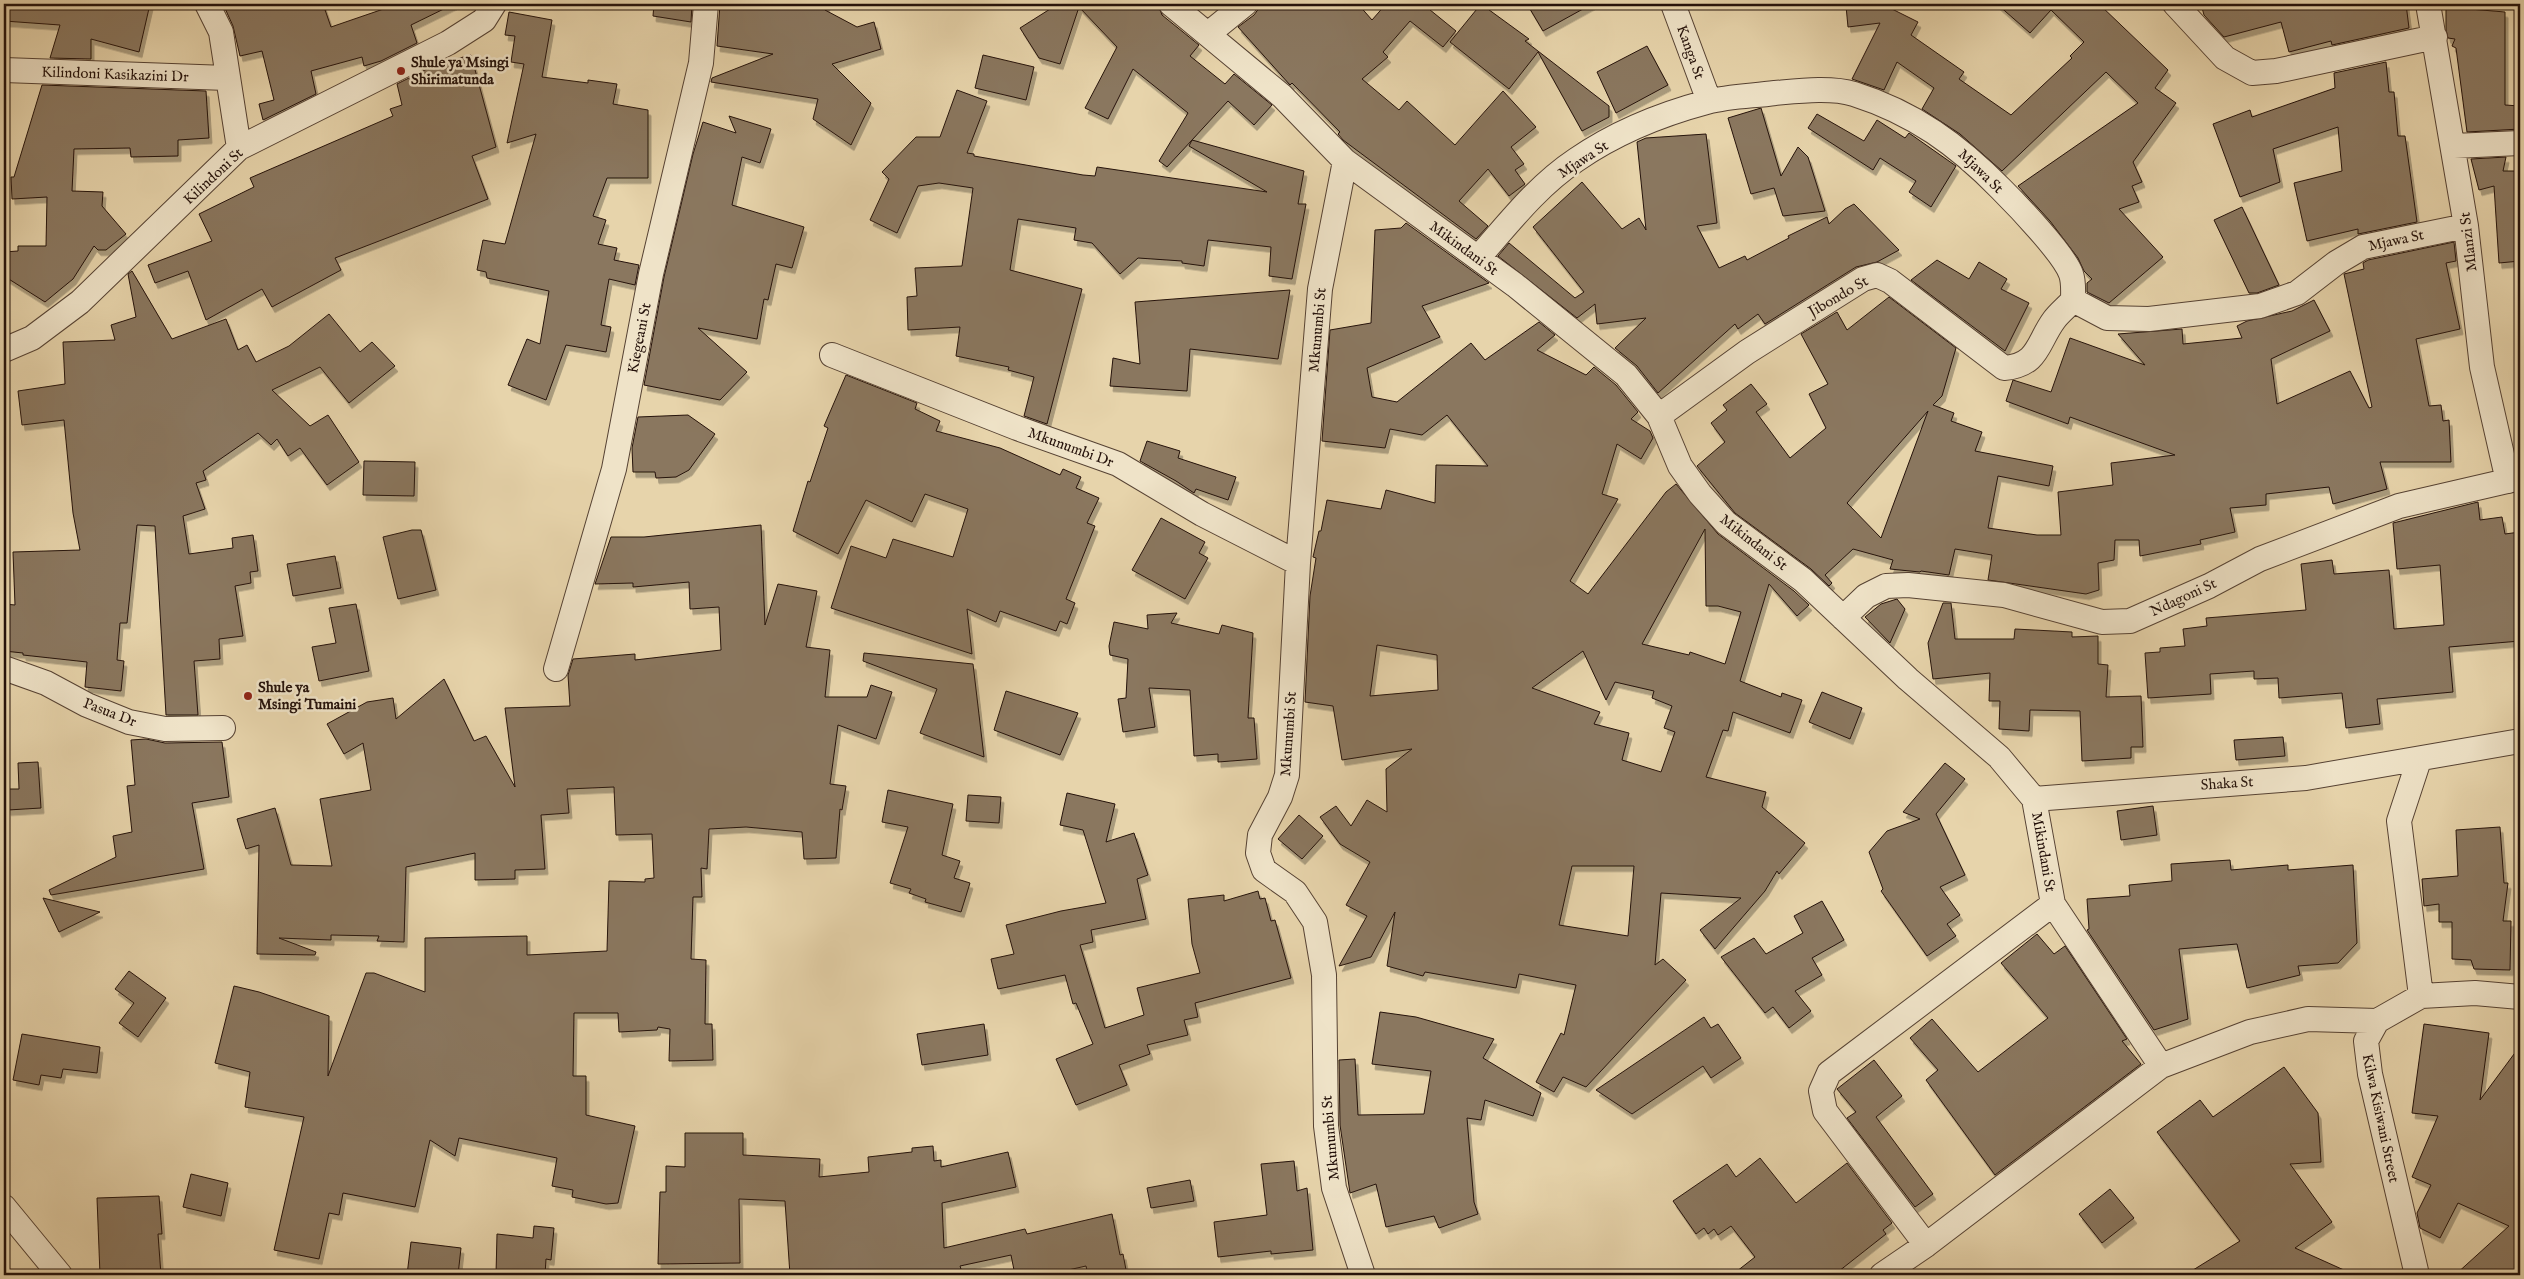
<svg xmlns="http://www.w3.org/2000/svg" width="2524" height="1279" font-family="'IM FELL English',serif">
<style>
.building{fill:#8a775e;stroke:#25120b;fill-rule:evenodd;filter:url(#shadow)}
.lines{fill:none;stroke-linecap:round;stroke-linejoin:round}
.minor-casing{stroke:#564233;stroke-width:26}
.minor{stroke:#efe3c8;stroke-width:24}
.poi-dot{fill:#8f2418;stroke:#efe3c8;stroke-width:2}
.labels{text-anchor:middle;stroke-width:5;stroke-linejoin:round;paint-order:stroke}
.street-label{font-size:15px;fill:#25120b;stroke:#efe3c8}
.poi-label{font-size:15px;font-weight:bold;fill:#25120b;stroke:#efe3c8;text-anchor:start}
</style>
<defs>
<filter id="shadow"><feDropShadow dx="3" dy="5.5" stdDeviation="0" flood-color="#0004"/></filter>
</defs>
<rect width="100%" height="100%" fill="#e7d4ab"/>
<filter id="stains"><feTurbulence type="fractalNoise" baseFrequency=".004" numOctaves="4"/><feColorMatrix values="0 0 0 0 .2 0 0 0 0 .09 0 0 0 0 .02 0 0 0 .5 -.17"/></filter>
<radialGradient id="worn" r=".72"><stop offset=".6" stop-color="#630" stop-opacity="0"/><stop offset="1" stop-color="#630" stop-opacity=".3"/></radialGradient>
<path class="building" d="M4 4H150L139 52 91 39V59L50 58 60 25 4 21Z
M223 4H244L245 9 268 4H323L331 27 398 4H454L411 25 417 43 381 61 364 66 362 57 311 71 316 94 263 120 259 104 274 100 262 51 240 56 233 26Z
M654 4H692L691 22 653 16Z
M720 4H827L825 10 857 27 874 22 881 49 832 64 871 103 851 145 813 119 818 99 711 82 712 78 773 54 717 46Z
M1058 4H1158L1162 15 1199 45 1190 56 1225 84 1234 74 1272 105 1254 125 1228 101 1192 140 1304 171 1298 204H1306L1292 279 1269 276 1271 247 1208 240 1204 266 1182 263V261L1138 258 1120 274 1092 243 1074 240 1076 228 1018 219 1010 270 1082 289 1047 424 1024 416 1034 377 1008 370 1009 367 956 356 960 327 908 330 907 297 917 296 915 268 962 266 973 188 939 183 918 186 897 233 870 220 889 179 882 172 916 137H940L957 90 987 101 967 153 974 154V156L1083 175 1095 176 1097 167 1267 192 1189 146 1192 140 1167 167 1159 161 1188 113 1133 69 1108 119 1085 108 1117 47 1079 7 1060 64 1039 58 1020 28Z
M1262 4H1358L1372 20 1386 4H1425L1424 5 1456 31 1443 47 1410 21 1383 52 1388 57 1362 79 1399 110 1407 101 1455 145 1503 91 1536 127 1511 147 1524 164 1515 170 1525 184 1509 196 1488 169 1459 201 1488 226 1476 239 1343 140 1338 134 1340 132 1292 83 1290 85 1238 27 1254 15Z
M1481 4 1529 39 1525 41 1609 106V117L1582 131 1538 52 1509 89 1450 42Z
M1527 4H1592L1543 31Z
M1867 4H1882L1918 22 1911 35 1964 72 1959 79 2011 115 2072 58 2070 56 2084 42 2051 10 2030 33 1997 4H2099L2168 70 2155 88 2176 103 2133 162 2142 182 2132 186 2139 202 2119 209 2163 257 2109 303 2087 292V283L2092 279 2084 271 2078 258 2050 221 2018 186 2138 103 2106 72 2002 171 1960 134 1922 109 1934 88 1897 62 1884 90 1852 79 1880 23 1848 27 1846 6Z
M2201 4H2406L2409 28 2332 45 2331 41 2289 52 2281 22 2224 37 2204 15Z
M2446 7 2505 12V105L2520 106V129L2467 132 2456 48 2452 46 2455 39 2448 38 2446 30Z
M509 12 552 20 542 77 588 83V80L617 84 613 104 648 110V178H607L593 216 606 220 598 244 617 248 614 260 639 265 635 285 609 279 601 325 611 327 606 352 566 345 546 400 508 385 527 339 540 344 549 291 487 278 486 272 477 270 483 240 505 244 536 134 507 143 524 64 511 62 515 36 505 35Z
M1647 46 1668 85 1616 113 1597 72Z
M471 55 496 147 472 156 488 199 335 258 341 270 272 307 262 289 206 320 188 271 155 283 148 265 212 241 199 214 254 187 250 178 393 116 390 109 402 105 397 84 437 64Z
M983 55 1034 67 1026 100 975 88Z
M2386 62 2389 92H2394L2398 136H2405L2417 222 2358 234V229L2307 241 2294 183 2342 171 2338 127 2273 149 2280 182 2240 197 2213 124 2250 110 2252 117 2335 88 2334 73Z
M42 85 206 91 209 138 178 140V156L131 157 130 148 74 149 72 191 103 192 102 206 126 234 106 250H98L94 246 73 279 45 302 4 276V252L18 251V246H46L47 197 12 199 11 177H14Z
M1761 108 1781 176 1798 147 1808 157 1825 211 1783 216 1774 188 1751 194 1728 118Z
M1817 114 1864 141 1877 120 1905 138 1909 133 1956 166 1931 207 1909 192 1916 181 1880 158 1873 170 1808 128Z
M729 116 771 129 760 163 742 157 732 205 804 227 792 268 776 264 768 300 764 299 757 339 698 328 747 372 720 400 644 385 664 277 693 154 703 122 736 133Z
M1706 134 1717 223 1697 226 1719 268 1745 256 1747 260 1789 238 1788 236 1827 217 1829 224 1845 209 1854 204 1899 250 1877 262 1856 267 1765 324 1758 314 1738 329 1735 324 1658 393 1637 366 1615 348 1646 318 1597 324 1595 304 1577 318 1498 256 1509 243 1575 298 1584 292 1533 227 1582 182 1622 229 1639 218 1646 230 1637 142 1646 138Z
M2506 157 2503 171H2520V261L2499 263 2494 186 2479 190 2471 159Z
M2242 207 2279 285 2257 293H2249L2214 220Z
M1406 223 1489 283 1422 306 1440 337 1367 368 1372 397 1397 402 1471 343 1485 360 1539 322 1555 335 1537 350 1586 375 1594 367 1616 385 1638 412 1631 419 1650 431 1653 438 1641 459 1617 444 1602 494 1618 499 1570 581 1588 594 1666 492 1676 484 1718 534 1794 591 1809 605 1797 616 1769 584 1740 681 1781 697 1782 693 1802 700 1790 733 1733 712 1728 731 1723 730 1706 777 1766 792 1762 807 1805 843 1779 874 1777 871 1765 891 1715 949 1700 930 1741 898 1661 893 1655 965 1663 959 1686 980 1586 1087 1563 1077 1554 1092 1536 1082 1561 1033 1564 1035 1576 985 1519 974 1516 988 1425 972 1423 976 1387 966 1395 912 1371 957 1339 966 1367 916 1346 905 1370 862 1340 844 1320 817 1336 806 1351 826 1367 800 1387 812 1386 769 1412 749 1342 760 1333 706 1305 702 1310 596 1316 558 1313 557 1319 531H1321L1327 500 1381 509 1386 490 1435 503 1436 465 1488 466 1447 415 1422 435 1390 429 1385 448 1322 441 1330 330 1371 323 1375 230 1401 228ZM1705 529 1706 606H1718L1741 612 1725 664 1690 652 1689 655 1642 644ZM1377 645 1437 655 1438 690 1370 696ZM1583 651 1606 700 1615 682 1654 691 1652 698 1672 706 1664 728 1675 732 1661 772 1622 760 1629 733 1594 724 1600 712 1532 688ZM1572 866H1634L1628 936 1559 925Z
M2454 242 2456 261 2446 263 2460 329 2416 339 2429 406 2441 405 2443 421 2449 420 2451 462H2380L2387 489 2333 504 2329 487 2266 494V505L2230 508 2235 532 2200 540 2201 544 2140 556 2139 540H2115L2114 560 2098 563 2099 590 2086 594 1988 580 1992 555 1955 549 1949 575 1921 571 1920 572 1890 569 1893 560 1853 549 1825 575 1832 583 1829 586 1811 569 1735 513 1697 466 1725 442 1711 423 1727 410 1723 405 1751 384 1767 404 1756 412 1790 458 1826 428 1809 394 1828 384 1801 334 1837 312 1847 330 1889 297 1956 348 1942 396 1933 405 1954 413 1951 421 1982 432 1975 451 2053 466 2049 486 1998 476 1988 528 2037 535H2061L2058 492 2113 485 2111 463 2175 455 2070 417 2068 424 2006 401 2013 380 2051 392 2070 338 2145 365 2118 334 2182 329 2183 344 2242 338 2237 326 2247 321 2292 311 2314 300 2330 331 2271 359 2277 404 2350 371 2369 408 2372 407 2344 274 2364 269 2363 263 2368 260ZM1928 411 1881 538 1847 503Z
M1937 260 1969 279 1979 262 2007 279 2001 289 2029 303 2005 351 1911 280Z
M132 271 172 339 226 319 238 350 247 345 256 362 289 346 329 314 360 352 372 342 395 366 349 403 320 367 272 390 310 426 328 415 359 462 327 485 300 448 288 456 277 439 271 445 258 433 203 471 206 480 196 483 205 509 183 516 189 554 233 548 232 538 253 535 258 571 250 572 251 583 235 586 243 636 219 639 220 659 194 661 198 715H166L155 526 137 525 127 623H120L117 660 124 661 121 691 85 687 87 662 23 655V653L4 651V604L15 605 13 552 80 550 73 513 64 420 22 425 18 391 65 384 63 342 115 340 111 325 136 317 128 274Z
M1290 290 1278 359 1190 349 1187 391 1110 386 1113 358 1140 364 1135 302Z
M846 375 917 403 915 409 940 421 936 431 1000 448 1060 475 1063 469 1081 477 1076 488 1099 498 1087 523 1095 526 1066 599 1075 603 1067 624 1060 621 1056 631 1000 611 996 622 967 609 972 654 831 608 851 546 886 558 893 539 953 557 968 509 925 494 912 522 866 500 838 554 793 531 808 481 810 482 828 428 824 426Z
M688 415 715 434 689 470 676 477 656 478 655 472H633L632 448 638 417Z
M1147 441 1180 451 1178 458 1236 477 1228 500 1196 489 1194 493 1176 481 1140 461Z
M364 461 415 462 414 496 363 495Z
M2478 502 2480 520 2502 517 2505 534 2520 532V641L2449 647 2453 692 2377 699 2380 724 2346 728 2342 693 2279 698 2278 678 2254 679V671L2210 674 2211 694 2148 698 2145 653 2160 652V648L2185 646 2183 629 2207 626 2206 618 2306 610 2301 564 2332 560 2334 574 2389 570 2394 629 2444 625 2440 565 2397 569 2393 523Z
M1161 518 1205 542 1199 553 1208 558 1185 599 1132 570Z
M761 525 765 625 778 584 817 591 806 647 830 650 825 697H867L871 685 892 692 876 739 838 725 830 784 846 786 842 810 840 809 836 858 804 859 802 832 746 827 709 829 707 869 701 868 702 897H693L691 959 706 960 705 1024H712L713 1060 669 1061 670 1029 658 1027 657 1030 619 1032 618 1013H574L573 1076H586V1115L635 1126 618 1203 606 1204 572 1197 573 1190 552 1186 557 1158 459 1138 455 1156 430 1140 415 1207 343 1193 339 1215 329 1213 319 1259 274 1250 304 1117 245 1107 250 1072 215 1063 234 986 259 992 329 1016 328 1076 366 973H374L425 992V938L527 936V955L607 951 609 881 645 882V879L654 878 652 834 616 835 614 787 567 789 569 813 541 815 545 869 515 870V879L475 880V853L406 867 404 942 377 941 379 936 331 935V940L279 938 316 952 315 955 257 954 259 845 246 849 237 819 275 808 291 865 332 866 320 799 371 790 363 743 344 754 327 724 367 702 393 698 396 719 444 679 474 741 486 736 515 787 505 708 570 706 568 675 573 659 635 654V660L721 650 719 607 690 609 689 582 633 587V583L595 584 611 537H644Z
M412 530H421L436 590 398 599 383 537Z
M335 556 341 588 293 596 287 564Z
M1897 599 1905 609 1890 643 1865 617 1881 604Z
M1943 603H1951L1955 639H2014L2015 629 2072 632V637L2098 636V664L2108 665 2106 697 2141 696 2143 747H2131V758L2082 761 2080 711 2030 710 2029 731 1999 729 2000 701H1989L1990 673 1933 679 1928 643Z
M356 604 369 671 319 681 312 647 336 643 329 608Z
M1177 613 1171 623 1219 634 1222 625 1253 633 1248 718H1254L1257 759 1218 762V754L1194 756 1190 690 1149 688 1155 727 1123 732 1118 699 1126 698 1128 659 1110 655 1109 646 1114 622 1148 629 1147 615Z
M864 653 973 664 984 757 920 733 937 689 863 661Z
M1006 691 1078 713 1060 755 994 730Z
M1822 692 1862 708 1850 739 1809 722Z
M2283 737 2285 756 2236 760 2234 740Z
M146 739 165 743 222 742 229 797 192 803 204 869 51 895 49 890 116 857 113 836 132 832 127 786 135 785 131 740Z
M38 762 41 808 8 810 7 789H19L18 763Z
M1945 763 1965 779 1936 814 1965 875 1940 887 1960 915 1947 924 1956 936 1927 956 1881 891 1883 889 1869 852 1887 831 1920 819 1903 812Z
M888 790 953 804 942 855 960 861 954 878 970 883 961 912 925 902 926 899 909 893 911 889 890 883 908 827 882 822Z
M1067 793 1115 804 1106 842 1134 833 1148 875 1137 879 1146 919 1091 930 1093 942 1080 945 1105 1028 1144 1015 1137 988 1200 973 1192 944 1188 899 1224 895V901L1258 891 1260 899 1265 898 1271 921 1275 920 1291 978 1195 1003 1198 1017 1184 1020 1188 1035 1147 1045 1150 1054 1119 1065 1127 1085 1076 1105 1056 1059 1093 1044 1076 1003 1073 1004 1065 975 998 989 991 959 1014 954 1006 925 1061 911 1106 903 1083 830 1060 825Z
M968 795 1001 797 999 823 966 821Z
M2153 806 2157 835 2121 840 2117 811Z
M1299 815 1323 836 1302 859 1278 839Z
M2500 827 2504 883H2508L2503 921H2511L2510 970 2474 969 2471 960 2452 959V922H2439V904L2424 906 2422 879 2458 876 2456 830Z
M2230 860 2231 870 2288 865V870L2353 865 2357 943 2338 963 2298 966 2300 975 2247 988 2237 944 2179 949 2188 1019 2154 1030 2087 930 2089 929 2087 899 2130 896 2129 885 2172 881 2171 864Z
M43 898 100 912 59 932Z
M1822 901 1844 940 1812 958 1822 975 1795 991 1811 1011 1789 1028 1773 1007 1765 1013 1721 957 1754 938 1766 954 1803 933 1794 916Z
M2037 934 2054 954 2065 946 2127 1039 2122 1041 2141 1064 1995 1175 1926 1080 1938 1070 1910 1038 1932 1019 1978 1072 2048 1018 2001 963Z
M129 971 166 998 138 1037 119 1023 134 1003 115 989Z
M1380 1012 1416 1017 1494 1039 1483 1058 1541 1093 1533 1116 1485 1100 1481 1120 1467 1118 1474 1202 1478 1214 1439 1228 1434 1216 1386 1227 1376 1184 1350 1193 1340 1125 1339 1060 1355 1059 1358 1115 1424 1114 1431 1071 1372 1064Z
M1704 1017 1711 1028 1718 1024 1741 1058 1711 1078 1703 1066 1632 1114 1596 1090Z
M984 1024 988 1055 922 1065 917 1034Z
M2424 1024 2489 1033 2480 1100 2520 1046V1266L2510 1275H2455L2509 1226 2458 1203 2440 1238 2420 1228 2417 1213 2431 1185 2412 1177 2438 1116 2412 1113Z
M22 1034 100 1047 97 1073 63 1069 61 1078 41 1075 39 1085 13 1080Z
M1874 1060 1902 1096 1876 1117 1933 1194 1915 1207 1847 1118 1856 1112 1837 1089Z
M2284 1067 2318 1113 2321 1162 2290 1164 2332 1222 2295 1248 2355 1275H2185L2240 1241 2157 1132 2200 1100 2213 1117Z
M685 1133H743V1155L820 1159 819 1177 869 1172 868 1157 912 1152V1148L933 1146 934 1161 941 1160V1167L1008 1152 1016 1187 942 1203 944 1248 1025 1229 1027 1234 1112 1214 1120 1255 1123 1254 1127 1275H1088L1086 1266 1046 1275H1015L1011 1255 960 1266 963 1275H858V1273L790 1275 785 1201 739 1199 740 1263 658 1264 660 1192H666V1166L685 1167Z
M1760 1158 1796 1203 1847 1163 1892 1223 1883 1230 1886 1234 1834 1275H1732L1755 1257 1731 1226 1718 1235 1714 1229 1708 1234 1704 1228 1696 1234 1673 1201 1727 1164 1736 1177Z
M1294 1161 1297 1191 1307 1188 1313 1250 1271 1254V1251L1218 1257 1214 1222 1267 1215 1261 1164Z
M191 1174 228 1183 221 1216 183 1207Z
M1190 1180 1194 1201 1151 1208 1147 1188Z
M2110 1189 2134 1218 2102 1243 2079 1214Z
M159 1196 162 1234H158L161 1275H100L97 1198Z
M534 1226 554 1228 551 1260 546 1259 545 1275H496L497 1234 533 1238Z
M411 1242 461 1248 458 1275H407Z"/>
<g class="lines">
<defs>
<path id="minor" d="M207 4 221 32 239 148
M1171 4 1282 96 1345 161 1515 285 1626 375 1659 416 1680 466 1700 494 1726 523 1803 580 1908 679 1999 757 2034 799 2053 904 2161 1066
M1673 4 1709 101
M2175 4 2225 58 2252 73 2276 71 2435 37
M2428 4 2466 226 2482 367 2508 481
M1208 34 1245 4
M4 70 227 78
M2454 146 2520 143
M1345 161 1320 289 1298 563 1287 775 1280 797 1260 835 1258 853 1264 870 1295 892 1315 922 1324 975 1326 1126 1334 1188 1363 1275
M1478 258C1508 224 1537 186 1576 160 1615 133 1662 114 1707 102 1729 96 1753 96 1775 93 1798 91 1831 87 1854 94 1914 113 1958 145 2001 189 2018 206 2064 254 2071 274 2074 282 2073 292 2073 300L2107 318 2149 319 2260 306 2297 293 2336 263 2363 247 2466 226
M4 350 32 338 80 302 239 148 448 43 484 20 494 4
M832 355 1017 428 1118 464 1202 514 1298 563
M1659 416 1747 352 1863 279 1877 275 1890 281 2004 368C2039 365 2037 343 2054 320 2059 313 2067 307 2073 300
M1843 618 1866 596 1886 586 1908 585 2004 595 2102 622 2130 621 2209 586 2260 559 2399 506 2520 478
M4 668 46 683 87 705 129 722 165 729 223 728
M556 669 614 469 651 274 701 63 706 4
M2419 760 2399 821 2421 996
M2034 799 2306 778 2520 741
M4 1207 60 1275
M1926 1245 1825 1111 1821 1091 1829 1073 2053 904
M1882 1275 1926 1245 2161 1066 2250 1032 2308 1019 2377 1021
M2417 1275 2370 1074 2366 1041 2377 1021 2421 996 2475 993 2520 997"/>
</defs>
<use href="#minor" class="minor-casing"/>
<use href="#minor" class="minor"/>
</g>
<g class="poi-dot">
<circle cx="401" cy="71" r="5"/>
<circle cx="248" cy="696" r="5"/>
</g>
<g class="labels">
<g class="street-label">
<text transform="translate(1691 52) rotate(70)" y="5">Kanga St</text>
<text transform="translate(115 74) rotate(2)" y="5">Kilindoni Kasikazini Dr</text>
<text transform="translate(1583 159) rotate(-33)" y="5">Mjawa St</text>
<text transform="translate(1981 171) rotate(44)" y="5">Mjawa St</text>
<text transform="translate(213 176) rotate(-43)" y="5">Kilindoni St</text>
<text transform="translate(2396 240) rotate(-12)" y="5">Mjawa St</text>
<text transform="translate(2468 242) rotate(-97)" y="5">Mlanzi St</text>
<text transform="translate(1464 248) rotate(36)" y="5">Mikindani St</text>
<text transform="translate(1838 296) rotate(-30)" y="5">Jibondo St</text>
<text transform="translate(1317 330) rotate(-85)" y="5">Mkunumbi St</text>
<text transform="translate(639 338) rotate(-79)" y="5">Kiegeani St</text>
<text transform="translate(1071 447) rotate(20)" y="5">Mkunumbi Dr</text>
<text transform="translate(1754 542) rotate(38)" y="5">Mikindani St</text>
<text transform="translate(2183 597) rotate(-25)" y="5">Ndagoni St</text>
<text transform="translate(110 712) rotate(21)" y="5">Pasua Dr</text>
<text transform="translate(1288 734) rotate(-86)" y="5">Mkunumbi St</text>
<text transform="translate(2227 783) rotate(-4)" y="5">Shaka St</text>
<text transform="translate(2044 852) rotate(80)" y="5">Mikindani St</text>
<text transform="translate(2381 1118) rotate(78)" y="5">Kilwa Kisiwani Street</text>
<text transform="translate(1330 1138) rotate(-95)" y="5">Mkunumbi St</text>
</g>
<g class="poi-label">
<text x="411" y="67">Shule ya Msingi<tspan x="411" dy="17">Shirimatunda</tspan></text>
<text x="258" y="692">Shule ya<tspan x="258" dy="17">Msingi Tumaini</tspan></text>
</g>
</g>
<rect width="2524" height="1279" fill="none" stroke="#e7d4ab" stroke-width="20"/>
<rect x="5" y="5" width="2514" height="1269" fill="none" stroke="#25120b" stroke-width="2.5"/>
<rect x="10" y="10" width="2504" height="1259" fill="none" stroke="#25120b"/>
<rect width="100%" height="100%" filter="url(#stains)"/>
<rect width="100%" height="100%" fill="url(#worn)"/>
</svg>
